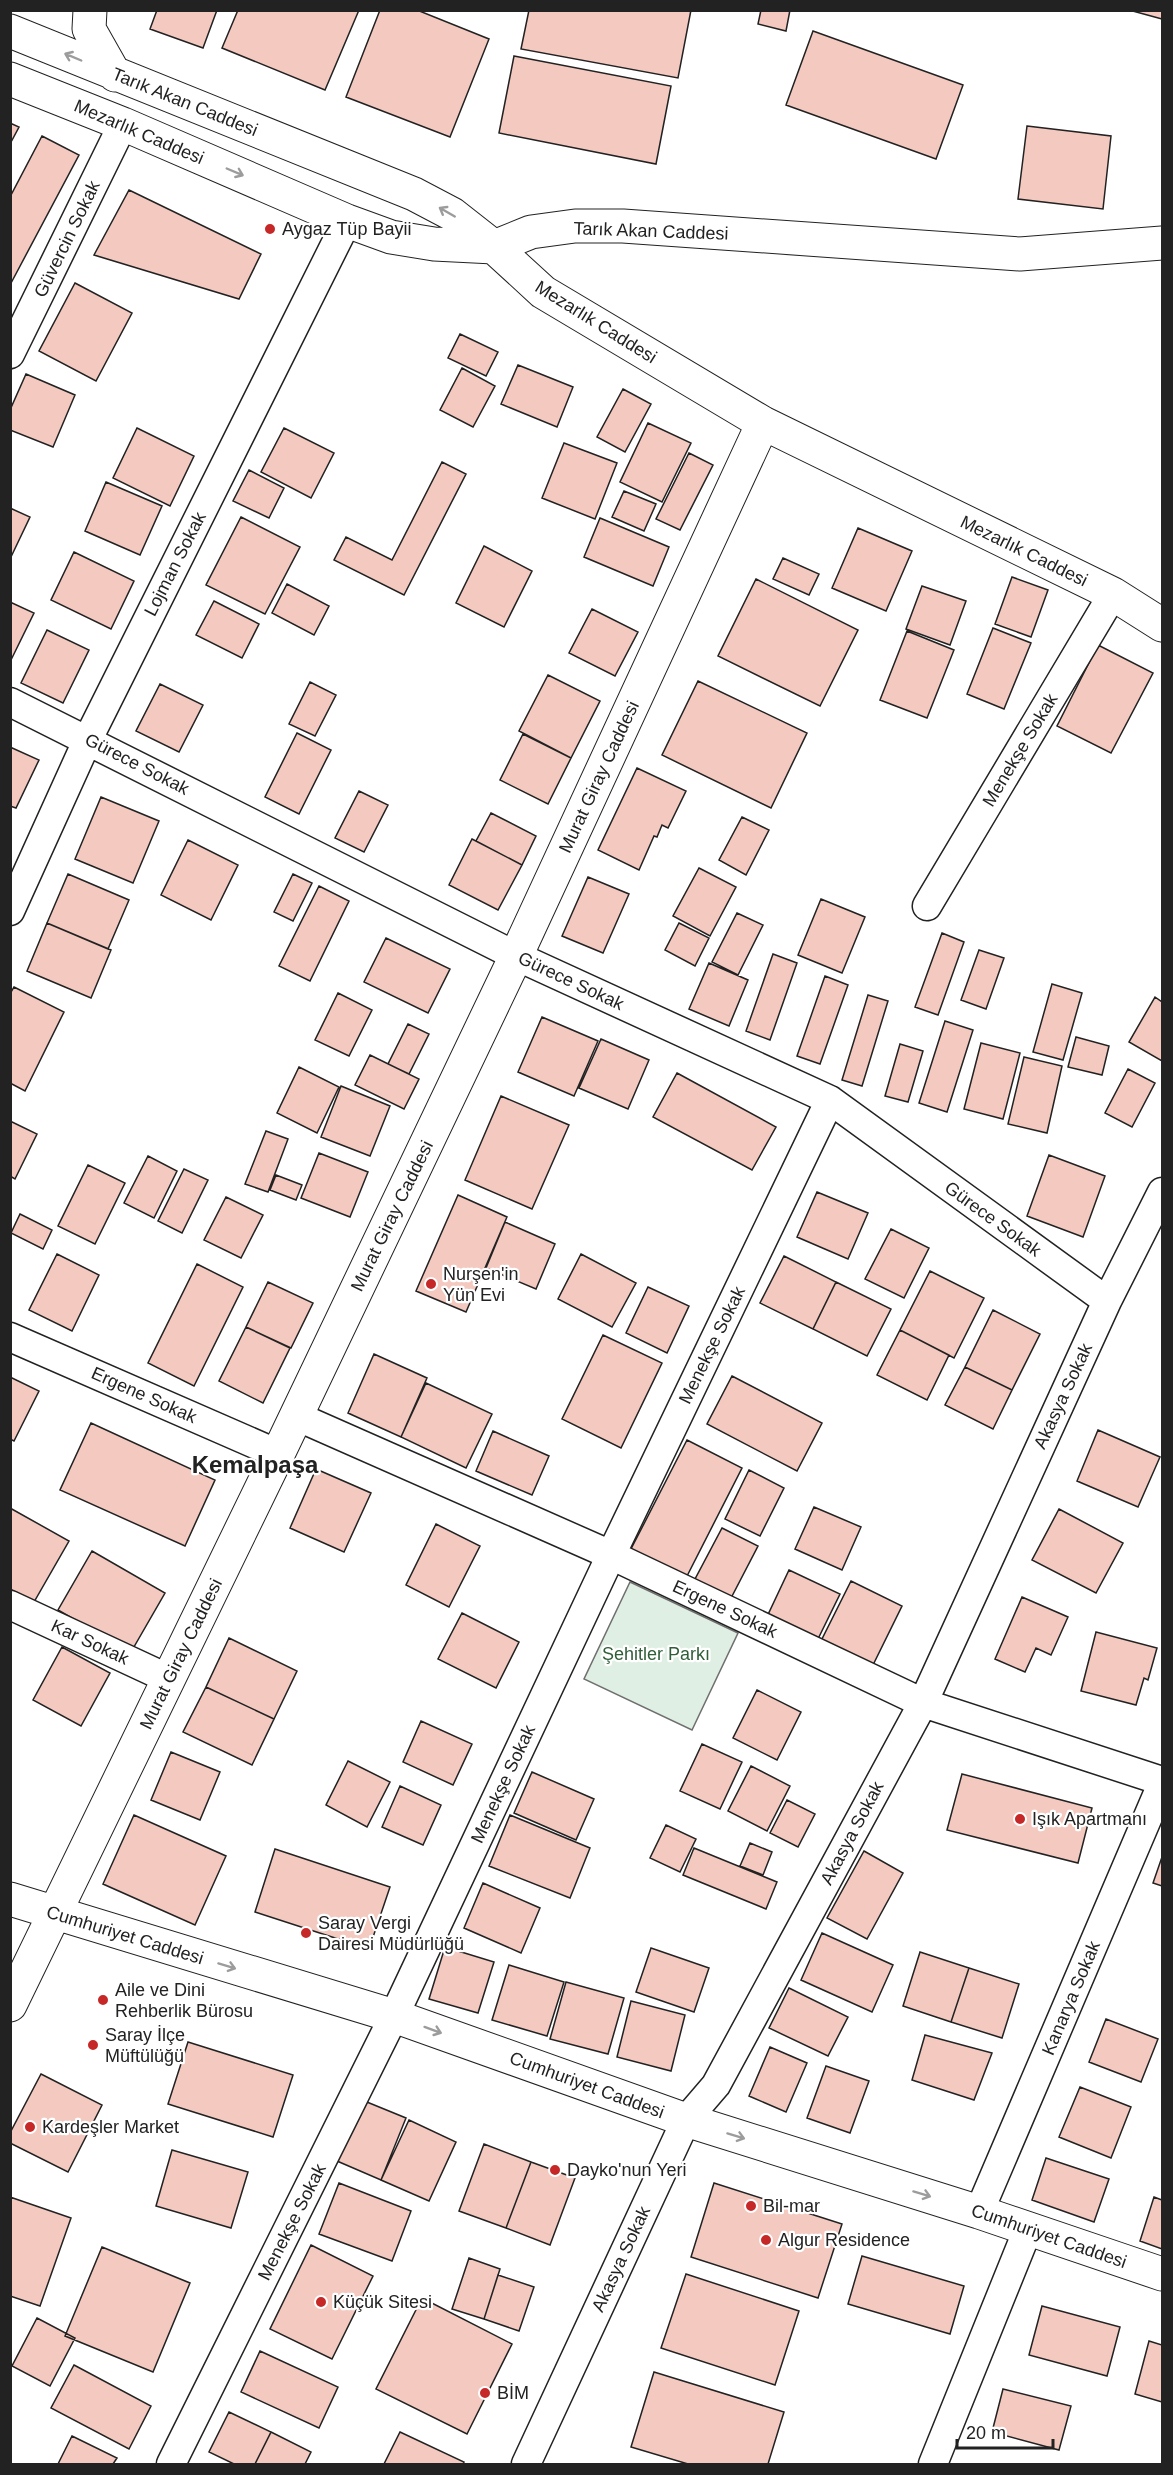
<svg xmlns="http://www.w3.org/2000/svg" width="1173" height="2475" font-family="Arial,sans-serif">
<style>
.green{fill:#e0efe3;stroke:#6f6f6f;stroke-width:1.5}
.building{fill:#f3c9c0;stroke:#222;stroke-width:1.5}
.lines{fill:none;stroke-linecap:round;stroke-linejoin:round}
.street-casing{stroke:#222;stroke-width:31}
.primary-casing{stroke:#222;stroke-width:35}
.street{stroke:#fff;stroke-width:28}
.primary{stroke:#fff;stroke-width:33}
.oneway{stroke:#9c9c9c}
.poi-dot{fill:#c62828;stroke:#fff;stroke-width:2}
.labels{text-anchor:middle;stroke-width:4.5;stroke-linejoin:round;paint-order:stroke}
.street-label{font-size:18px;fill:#222;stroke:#fff}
.poi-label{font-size:18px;fill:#222;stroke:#fff;text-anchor:start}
.park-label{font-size:18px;fill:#2f5e38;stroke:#fff}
.district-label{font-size:24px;font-weight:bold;fill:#222;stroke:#fff}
</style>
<rect width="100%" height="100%" fill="#fff"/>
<path class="green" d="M630 1582 738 1633 692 1730 584 1679Z"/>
<path class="building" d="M157 10H217L203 48 150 29Z
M238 10H359L325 90 222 48Z
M380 10H417L489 39 450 137 346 97Z
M529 10H691L678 78 521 49Z
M761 10H790L786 31 758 24Z
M1129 10H1162V19Z
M813 31 963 85 936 159 786 105Z
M514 56 671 86 656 164 499 133Z
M10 123 19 127 10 144Z
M1027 126 1111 136 1103 209 1018 199Z
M42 136 79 155 10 285V197Z
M129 190 261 254 239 299 94 255Z
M75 283 132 313 96 381 39 351Z
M460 334 498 352 486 376 448 358Z
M518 365 573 387 557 427 501 404Z
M462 368 495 386 473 427 440 410Z
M26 374 75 395 53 447 10 430V410Z
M623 389 651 404 625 452 597 437Z
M648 423 691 443 662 502 620 482Z
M137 428 194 456 170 506 113 478Z
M284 428 334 453 311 498 261 472Z
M564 443 617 463 595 519 542 498Z
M689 453 713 465 680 530 656 519Z
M442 462 466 474 404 595 334 560 346 537 392 560Z
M249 470 284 488 269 518 233 501Z
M106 482 162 506 140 555 85 531Z
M624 491 656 504 644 531 612 517Z
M10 508 30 517 10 559Z
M241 517 300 547 265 614 206 585Z
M600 518 669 547 653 586 584 557Z
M858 528 912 551 886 611 832 588Z
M484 546 532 571 504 627 456 603Z
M74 552 134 581 111 629 51 600Z
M783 558 819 574 809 595 773 579Z
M1012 577 1048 590 1031 637 995 624Z
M756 579 858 630 820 706 718 656Z
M287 584 329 606 314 635 272 613Z
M922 586 966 601 950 645 906 629Z
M214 601 259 624 242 658 196 635Z
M10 602 34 613 10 662Z
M592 609 638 632 615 676 569 653Z
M993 628 1031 643 1004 709 967 694Z
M47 630 89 650 63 703 21 683Z
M907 631 954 650 927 718 880 700Z
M1098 645 1153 673 1111 753 1057 726Z
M548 675 600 701 571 758 519 731Z
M698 681 807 733 771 808 662 755Z
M310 682 336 695 315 736 289 724Z
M160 684 203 705 179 752 136 731Z
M297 733 331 750 299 814 265 797Z
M523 734 571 758 548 804 500 780Z
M10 747 39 760 16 808 10 806Z
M637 768 686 791 668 828 662 825 657 837 654 836 639 870 598 850Z
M359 791 388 805 364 852 335 838Z
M101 797 159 821 133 883 75 859Z
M491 813 536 836 522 865 476 841Z
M742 817 769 830 746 875 719 860Z
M472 839 522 865 498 910 449 885Z
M188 840 238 865 211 920 161 895Z
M699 868 736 887 710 936 673 916Z
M68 874 129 900 108 949 47 923Z
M293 874 312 883 293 921 274 912Z
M588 877 629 894 603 953 562 936Z
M319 886 349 901 310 981 279 966Z
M821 899 865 917 842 973 798 955Z
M737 913 763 925 738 975 712 962Z
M47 923 111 950 91 998 27 971Z
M679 923 709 938 695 966 665 950Z
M942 933 964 942 938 1015 915 1007Z
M386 938 450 969 428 1013 364 982Z
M979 950 1004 958 986 1009 961 1000Z
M773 954 797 963 770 1040 746 1031Z
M709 963 748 980 729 1026 689 1009Z
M825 976 848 985 820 1064 797 1056Z
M1052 984 1082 993 1063 1060 1033 1052Z
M14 987 64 1012 25 1091 10 1083V994Z
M338 993 372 1010 349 1056 315 1040Z
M868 995 888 1001 862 1086 842 1080Z
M1155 997 1162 1002V1061L1129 1042Z
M542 1017 598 1041 574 1096 518 1072Z
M945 1021 973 1030 947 1112 919 1103Z
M408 1024 429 1034 409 1074 388 1064Z
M1076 1037 1109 1046 1102 1075 1068 1067Z
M601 1039 649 1060 628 1109 579 1088Z
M981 1043 1020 1053 1003 1119 964 1109Z
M900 1044 923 1051 908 1102 885 1096Z
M370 1055 419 1079 404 1109 355 1085Z
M1024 1057 1062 1066 1047 1133 1008 1124Z
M299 1067 339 1087 317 1133 277 1113Z
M1128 1069 1155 1083 1132 1127 1105 1113Z
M677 1073 776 1127 752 1170 653 1117Z
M341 1086 390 1106 370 1156 321 1137Z
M501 1096 569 1125 532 1209 465 1180Z
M10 1121 37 1134 15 1179 10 1176Z
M266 1131 288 1139 268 1192 245 1184Z
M319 1153 368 1172 350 1217 301 1198Z
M1049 1155 1105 1176 1083 1237 1027 1216Z
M148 1156 177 1171 154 1218 124 1203Z
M88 1165 125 1183 95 1244 58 1226Z
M184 1169 208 1180 182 1233 158 1221Z
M276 1175 302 1185 296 1200 270 1190Z
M817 1192 868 1213 848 1259 797 1237Z
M458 1195 507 1217 466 1312 416 1291Z
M226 1197 263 1215 241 1258 204 1240Z
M20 1214 52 1230 43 1249 11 1233Z
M505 1222 555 1244 536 1289 486 1268Z
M891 1229 929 1248 904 1298 865 1279Z
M57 1254 99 1275 72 1331 29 1310Z
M581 1254 636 1283 612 1327 558 1299Z
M784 1256 836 1282 813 1329 760 1303Z
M197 1264 243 1287 194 1386 148 1363Z
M930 1271 984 1298 954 1358 900 1330Z
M268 1282 313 1303 291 1348 246 1327Z
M836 1282 891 1309 867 1356 813 1329Z
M648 1287 689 1306 667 1353 626 1333Z
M993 1310 1040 1334 1012 1390 965 1367Z
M246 1327 290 1348 263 1403 219 1381Z
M900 1330 949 1355 927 1400 877 1375Z
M603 1335 662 1363 621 1448 562 1419Z
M374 1354 427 1378 401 1437 348 1413Z
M965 1367 1012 1390 993 1429 945 1405Z
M732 1376 822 1423 797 1471 707 1424Z
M10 1377 39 1391 14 1441 10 1439Z
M426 1383 492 1414 466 1468 401 1437Z
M91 1423 215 1480 185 1546 60 1490Z
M1098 1430 1160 1457 1138 1507 1077 1481Z
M493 1431 549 1456 532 1495 476 1471Z
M687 1440 742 1468 686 1578 631 1549Z
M316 1469 371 1493 344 1552 290 1528Z
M749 1470 784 1488 760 1536 725 1519Z
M814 1507 861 1527 842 1570 795 1549Z
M10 1508 69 1541 34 1602 10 1589Z
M1059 1509 1123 1543 1096 1593 1032 1560Z
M436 1524 480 1546 449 1607 406 1585Z
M722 1528 758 1546 730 1600 694 1581Z
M92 1551 165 1593 131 1652 58 1610Z
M789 1570 840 1594 815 1645 765 1621Z
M851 1581 902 1606 871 1669 820 1643Z
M1022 1597 1068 1617 1051 1655 1036 1648 1025 1672 995 1659Z
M462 1613 519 1642 496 1688 438 1659Z
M1096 1632 1157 1648 1148 1680 1144 1678 1136 1705 1081 1691Z
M229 1638 297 1671 274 1719 206 1687Z
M62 1647 110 1673 81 1726 33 1700Z
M206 1687 274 1719 252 1765 183 1732Z
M757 1690 801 1712 777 1760 733 1738Z
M421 1721 472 1744 453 1785 403 1762Z
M702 1744 742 1762 720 1809 680 1791Z
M171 1752 220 1772 200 1820 151 1800Z
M348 1761 390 1782 367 1827 326 1805Z
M751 1766 790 1786 767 1831 728 1811Z
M532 1772 594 1799 576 1840 514 1813Z
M962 1774 1092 1808 1078 1863 947 1830Z
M400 1786 441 1805 423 1845 382 1827Z
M787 1800 815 1814 798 1847 770 1833Z
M134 1815 226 1856 195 1925 103 1884Z
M510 1815 590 1848 570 1898 489 1866Z
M666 1825 696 1839 680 1872 650 1858Z
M750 1843 772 1852 763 1875 740 1866Z
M694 1848 777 1882 766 1909 683 1875Z
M275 1849 390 1887 369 1949 255 1912Z
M864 1851 903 1873 867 1939 827 1918Z
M1162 1857V1886L1153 1883Z
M483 1883 540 1908 521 1953 464 1928Z
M822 1933 893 1965 872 2012 801 1980Z
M445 1947 494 1962 478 2013 429 1999Z
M651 1948 709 1968 694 2012 636 1992Z
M920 1952 969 1968 951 2022 903 2006Z
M509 1965 564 1982 547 2036 492 2020Z
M969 1968 1019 1984 1002 2038 951 2022Z
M566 1982 624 1998 608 2054 550 2039Z
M789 1988 848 2017 828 2056 769 2028Z
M631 2001 685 2015 671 2071 617 2057Z
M1106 2019 1158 2039 1141 2082 1089 2062Z
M925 2035 992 2053 974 2100 912 2080Z
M188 2042 293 2075 273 2137 168 2104Z
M770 2047 807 2063 786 2112 749 2096Z
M826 2066 869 2081 850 2133 807 2118Z
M41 2074 102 2105 68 2172 10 2143V2133Z
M1080 2087 1131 2107 1111 2158 1059 2137Z
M362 2100 406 2118 381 2180 337 2161Z
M409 2120 456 2142 429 2201 381 2180Z
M484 2144 531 2162 506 2228 459 2211Z
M172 2150 248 2172 231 2228 156 2206Z
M1046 2158 1109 2179 1094 2222 1032 2200Z
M531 2162 575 2178 550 2245 506 2228Z
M339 2183 411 2211 392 2261 319 2234Z
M714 2183 842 2224 818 2298 691 2257Z
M10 2197 71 2218 40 2306 10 2296Z
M1154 2197 1162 2200V2249L1140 2241Z
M311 2245 373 2276 332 2359 270 2329Z
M102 2247 190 2283 153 2372 65 2336Z
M862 2256 964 2286 950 2334 848 2304Z
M469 2258 500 2269 484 2319 452 2309Z
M686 2274 799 2311 775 2385 661 2348Z
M498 2275 534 2287 519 2331 484 2319Z
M422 2298 512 2344 467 2434 376 2389Z
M1042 2306 1120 2327 1107 2376 1029 2355Z
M37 2318 75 2338 50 2386 12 2366Z
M1149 2341 1162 2345V2402L1135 2394Z
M260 2351 338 2387 319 2428 241 2392Z
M74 2365 151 2406 129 2449 51 2408Z
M654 2372 784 2412 768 2464H688L631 2447Z
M1003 2389 1071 2406 1059 2450 992 2432Z
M229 2412 271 2432 255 2464H234L209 2452Z
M271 2432 311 2452 305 2464H255Z
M400 2432 464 2462 463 2464H384Z
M72 2436 117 2458 113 2464H58Z"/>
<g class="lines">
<defs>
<path id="street" d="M10 354 123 124
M10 702 516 956 830 1100 1107 1301
M927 906 1113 594
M10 911 88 739 347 221
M10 1337 278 1454
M296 1416 611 1555 923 1703 1162 1781
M10 1605 169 1679
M979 2212 1162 1784
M171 2464 394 2016 611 1555 830 1100
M526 2464 686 2120 716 2085 923 1703 1107 1301 1162 1192
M933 2464 1028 2229"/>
<path id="primary" d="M90 10 89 29 115 75
M10 31 414 194 452 214 494 247 543 292 763 423 1113 594 1162 625
M10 79 123 124 347 221 391 237 434 244 494 247 531 232 575 226H623L1020 254 1162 243
M10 1899 394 2016 686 2120 979 2212 1162 2274
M10 2005 278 1454 516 956 763 423"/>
</defs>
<use href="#street" class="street-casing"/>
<use href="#primary" class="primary-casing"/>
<use href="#street" class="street"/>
<use href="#primary" class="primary"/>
</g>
<defs><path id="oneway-shaft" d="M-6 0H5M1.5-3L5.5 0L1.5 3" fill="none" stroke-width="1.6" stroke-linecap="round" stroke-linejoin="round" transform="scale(1.5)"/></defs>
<g class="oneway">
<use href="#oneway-shaft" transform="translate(73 57) rotate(-157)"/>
<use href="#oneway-shaft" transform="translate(235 172) rotate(23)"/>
<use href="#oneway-shaft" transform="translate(447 212) rotate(-150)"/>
<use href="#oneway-shaft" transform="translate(227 1966) rotate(17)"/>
<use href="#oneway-shaft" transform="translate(433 2030) rotate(20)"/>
<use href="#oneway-shaft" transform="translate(736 2136) rotate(17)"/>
<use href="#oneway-shaft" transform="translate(922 2194) rotate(17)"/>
</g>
<g class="poi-dot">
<circle cx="270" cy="229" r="6"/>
<circle cx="431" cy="1284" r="6"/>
<circle cx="1020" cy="1819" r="6"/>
<circle cx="306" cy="1933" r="6"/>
<circle cx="103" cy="2000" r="6"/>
<circle cx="93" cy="2045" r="6"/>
<circle cx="30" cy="2127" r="6"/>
<circle cx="555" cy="2170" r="6"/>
<circle cx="751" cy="2206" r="6"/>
<circle cx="766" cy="2240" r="6"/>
<circle cx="321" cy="2302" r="6"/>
<circle cx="485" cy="2393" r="6"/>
</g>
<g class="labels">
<g class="street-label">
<text transform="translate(185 102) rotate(22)" y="6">Tarık Akan Caddesi</text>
<text transform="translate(139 132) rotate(23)" y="6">Mezarlık Caddesi</text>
<text transform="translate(651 231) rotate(2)" y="6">Tarık Akan Caddesi</text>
<text transform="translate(67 239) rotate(-64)" y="6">Güvercin Sokak</text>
<text transform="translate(596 322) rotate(32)" y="6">Mezarlık Caddesi</text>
<text transform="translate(1024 551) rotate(26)" y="6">Mezarlık Caddesi</text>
<text transform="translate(175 564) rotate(-63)" y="6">Lojman Sokak</text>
<text transform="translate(1020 750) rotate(-59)" y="6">Menekşe Sokak</text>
<text transform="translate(137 764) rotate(27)" y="6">Gürece Sokak</text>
<text transform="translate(599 777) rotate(-65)" y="6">Murat Giray Caddesi</text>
<text transform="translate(571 981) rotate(25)" y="6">Gürece Sokak</text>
<text transform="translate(392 1216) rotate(-64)" y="6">Murat Giray Caddesi</text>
<text transform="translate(993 1219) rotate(36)" y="6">Gürece Sokak</text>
<text transform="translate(712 1345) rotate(-64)" y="6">Menekşe Sokak</text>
<text transform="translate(144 1395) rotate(24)" y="6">Ergene Sokak</text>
<text transform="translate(1063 1396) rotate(-65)" y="6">Akasya Sokak</text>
<text transform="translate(725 1609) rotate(25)" y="6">Ergene Sokak</text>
<text transform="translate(90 1642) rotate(25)" y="6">Kar Sokak</text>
<text transform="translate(181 1654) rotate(-64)" y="6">Murat Giray Caddesi</text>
<text transform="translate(503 1784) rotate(-65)" y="6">Menekşe Sokak</text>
<text transform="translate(852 1833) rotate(-62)" y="6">Akasya Sokak</text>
<text transform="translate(125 1935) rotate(17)" y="6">Cumhuriyet Caddesi</text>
<text transform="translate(1071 1998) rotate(-67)" y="6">Kanarya Sokak</text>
<text transform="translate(587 2085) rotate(20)" y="6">Cumhuriyet Caddesi</text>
<text transform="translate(292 2222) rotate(-63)" y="6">Menekşe Sokak</text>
<text transform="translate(1049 2236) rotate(19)" y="6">Cumhuriyet Caddesi</text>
<text transform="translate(621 2259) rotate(-65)" y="6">Akasya Sokak</text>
</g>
<g class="poi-label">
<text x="282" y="235">Aygaz Tüp Bayii</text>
<text x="443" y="1280">Nurşen'in<tspan x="443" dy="21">Yün Evi</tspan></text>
<text x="1032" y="1825">Işık Apartmanı</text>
<text x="318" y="1929">Saray Vergi<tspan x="318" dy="21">Dairesi Müdürlüğü</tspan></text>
<text x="115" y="1996">Aile ve Dini<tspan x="115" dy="21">Rehberlik Bürosu</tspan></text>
<text x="105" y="2041">Saray İlçe<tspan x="105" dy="21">Müftülüğü</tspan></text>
<text x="42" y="2133">Kardeşler Market</text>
<text x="567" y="2176">Dayko'nun Yeri</text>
<text x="763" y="2212">Bil-mar</text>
<text x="778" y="2246">Algur Residence</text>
<text x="333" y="2308">Küçük Sitesi</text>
<text x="497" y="2399">BİM</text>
</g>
<g class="park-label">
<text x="656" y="1660">Şehitler Parkı</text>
</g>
<g class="district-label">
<text x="255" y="1473">Kemalpaşa</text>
</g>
</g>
<rect width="1173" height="2475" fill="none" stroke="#222222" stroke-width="24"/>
<path d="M957 2439v9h96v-9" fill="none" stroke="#222222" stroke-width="3"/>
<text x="966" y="2439" font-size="18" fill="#222222" stroke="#ffffff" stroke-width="4.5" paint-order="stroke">20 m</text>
</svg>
